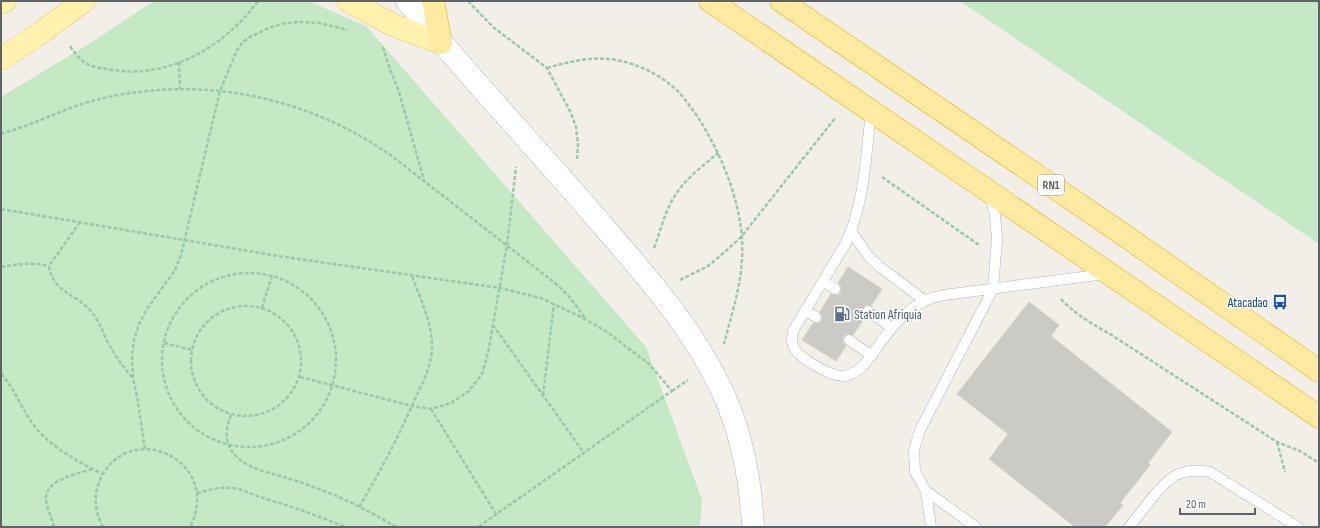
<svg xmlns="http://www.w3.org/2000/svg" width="1320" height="528" font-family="'Sofia Sans Condensed',sans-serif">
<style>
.green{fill:#c5e8c5}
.building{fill:#cccac5;stroke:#d6d1c6}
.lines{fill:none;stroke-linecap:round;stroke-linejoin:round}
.service-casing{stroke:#b5b8bc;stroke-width:11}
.tertiary-casing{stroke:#b5b8bc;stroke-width:23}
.primary-casing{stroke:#f2c960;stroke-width:23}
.trunk-casing{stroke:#f9ab00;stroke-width:23}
.path{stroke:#9cc7a9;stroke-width:2.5;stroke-dasharray:4 2;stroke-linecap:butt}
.service{stroke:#fff;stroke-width:10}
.tertiary{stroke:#fff;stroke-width:22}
.primary{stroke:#fff2af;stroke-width:22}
.trunk{stroke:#feeaa1;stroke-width:22}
.labels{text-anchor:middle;stroke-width:3;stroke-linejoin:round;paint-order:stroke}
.shield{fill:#fff;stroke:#8f9295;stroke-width:1}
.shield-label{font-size:12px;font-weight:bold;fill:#5f6368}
.transit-label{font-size:13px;fill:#164399;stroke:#fff;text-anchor:end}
.service-label{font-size:13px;fill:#4e5e75;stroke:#fff;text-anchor:start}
</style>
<rect width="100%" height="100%" fill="#f1efe8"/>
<path class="green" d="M154 1H308L366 26 646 347 702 500 700 527H1V97L92 42Z
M960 1H1319V244Z"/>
<path class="building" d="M848 267 882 289 871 306 866 305 863 308 862 313 865 317 853 335 847 334 843 337V342L846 346 836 361 802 340 813 323H819L821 321 822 317 820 312 831 294 838 295 841 292V286L838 283Z
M1029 302 1059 325 1051 336 1172 432 1148 463 1150 465 1120 503 1123 505 1105 527H1075L989 459 1008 434 957 394Z"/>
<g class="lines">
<defs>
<path id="service" d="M871 111C866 155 865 201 846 243L793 331C792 336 791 341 793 346 798 358 830 376 843 376 851 376 856 371 862 367 888 336 901 303 944 295L1105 274
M851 231 869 257 880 267 924 300
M823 281 835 289
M805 310 816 317
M868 311 892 328
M849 340 872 356
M926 491 931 527
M976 527 926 491 915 472 914 450 920 430 993 289 997 239 995 215 990 195
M1129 527C1137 517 1144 508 1152 498 1170 476 1180 467 1210 472L1298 527"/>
<path id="tertiary" d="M407 1C464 71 526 137 585 205 639 268 698 330 729 407 744 445 751 487 753 527"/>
<path id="primary" d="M348 1 393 25 441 43
M1 3 5 1
M1 59 39 34 84 1"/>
<path id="trunk" d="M433 1 441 43
M710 1 1319 417
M781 1 1121 233 1319 371"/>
</defs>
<use href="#service" class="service-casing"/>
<use href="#tertiary" class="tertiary-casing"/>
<use href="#primary" class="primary-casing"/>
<use href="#trunk" class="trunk-casing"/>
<path class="path" d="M468 1 493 27 547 68 571 113 576 127 578 144 577 159
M70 46C83 66 91 67 113 70 170 79 225 46 258 1
M383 47 387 61 399 92 424 180
M179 62 180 89
M547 68C572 61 595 55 621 61 639 65 658 74 672 86 682 94 689 105 697 116 723 156 745 210 742 258 741 287 731 316 724 344
M1 134C13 130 26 126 38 121 56 114 73 106 92 101 181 77 280 90 360 136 370 141 379 148 388 153L555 283C567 293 576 305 585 318
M882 177 979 245
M1 209 278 256 500 288 541 298 585 319 607 332 649 364 672 391 478 527
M80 222 49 266C53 292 74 293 90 310 97 318 101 327 105 337 113 352 121 365 133 378
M654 248C661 230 665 210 676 194 686 178 704 165 718 153
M1 267C18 264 32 262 49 266
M162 360a87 87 0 1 1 174 0a87 87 0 1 1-174 0Z
M680 280 708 266 726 251 741 237 836 117
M1061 299C1075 314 1092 324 1110 334L1277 442 1300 451 1319 463
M191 361a55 55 0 1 1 110 0a55 55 0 1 1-110 0Z
M262 308 272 276
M493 325 584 453
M164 343 192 350
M1 374C15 389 21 408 33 424 51 448 76 460 102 474
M300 377 412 406 431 409 451 403 469 391 482 374 488 353 507 245 516 167
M672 391 688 380
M543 395 554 304
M431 409 496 514
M231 415C224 431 225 447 239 459 252 470 271 473 287 478 297 481 307 484 316 488 344 498 371 512 396 527
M1277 442 1285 472
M145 449 137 396 133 378 132 358 134 340 139 324 147 309 175 270 181 255 220 91 237 50 243 42 250 37 271 27 286 23 301 22 319 23 348 30
M197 493C208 490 219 487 231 488 241 488 250 494 260 497 289 506 317 515 345 527
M359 507C380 472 398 438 414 401 422 384 432 366 432 346 432 322 420 298 412 276
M54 527C52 518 47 509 46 500 44 480 77 474 92 469
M103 527C95 512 93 496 100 480 128 417 224 460 190 527"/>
<use href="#service" class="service"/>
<use href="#tertiary" class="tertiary"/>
<use href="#primary" class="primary"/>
<use href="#trunk" class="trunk"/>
</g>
<defs>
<symbol id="bus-bare" viewBox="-9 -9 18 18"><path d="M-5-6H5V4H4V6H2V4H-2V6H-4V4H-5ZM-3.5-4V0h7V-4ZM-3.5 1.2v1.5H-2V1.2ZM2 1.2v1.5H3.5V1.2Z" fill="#1a4fb4" stroke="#fff" stroke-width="2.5" paint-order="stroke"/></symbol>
<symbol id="fuel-bare" viewBox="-9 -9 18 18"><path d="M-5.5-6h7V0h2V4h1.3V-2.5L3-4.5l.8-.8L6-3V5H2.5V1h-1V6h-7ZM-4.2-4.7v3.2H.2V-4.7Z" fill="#5c6f8a" stroke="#fff" stroke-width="2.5" paint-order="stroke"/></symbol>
</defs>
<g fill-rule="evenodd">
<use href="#bus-bare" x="1269" y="291" width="22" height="22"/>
<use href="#fuel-bare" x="831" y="303" width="22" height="22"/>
</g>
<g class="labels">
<rect class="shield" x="1038" y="175" width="26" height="20" rx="3"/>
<g class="shield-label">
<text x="1051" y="189">RN1</text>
</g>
<g class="transit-label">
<text x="1268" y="307">Atacadao</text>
</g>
<g class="service-label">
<text x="854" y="319">Station Afriquia</text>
</g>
</g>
<rect width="1320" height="528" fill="none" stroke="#5f6368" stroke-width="4"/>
<path d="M1180 508v6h75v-6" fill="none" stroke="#5f6368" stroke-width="2"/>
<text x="1186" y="508" font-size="12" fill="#5f6368" stroke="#ffffff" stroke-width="3" paint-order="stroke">20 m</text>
</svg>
